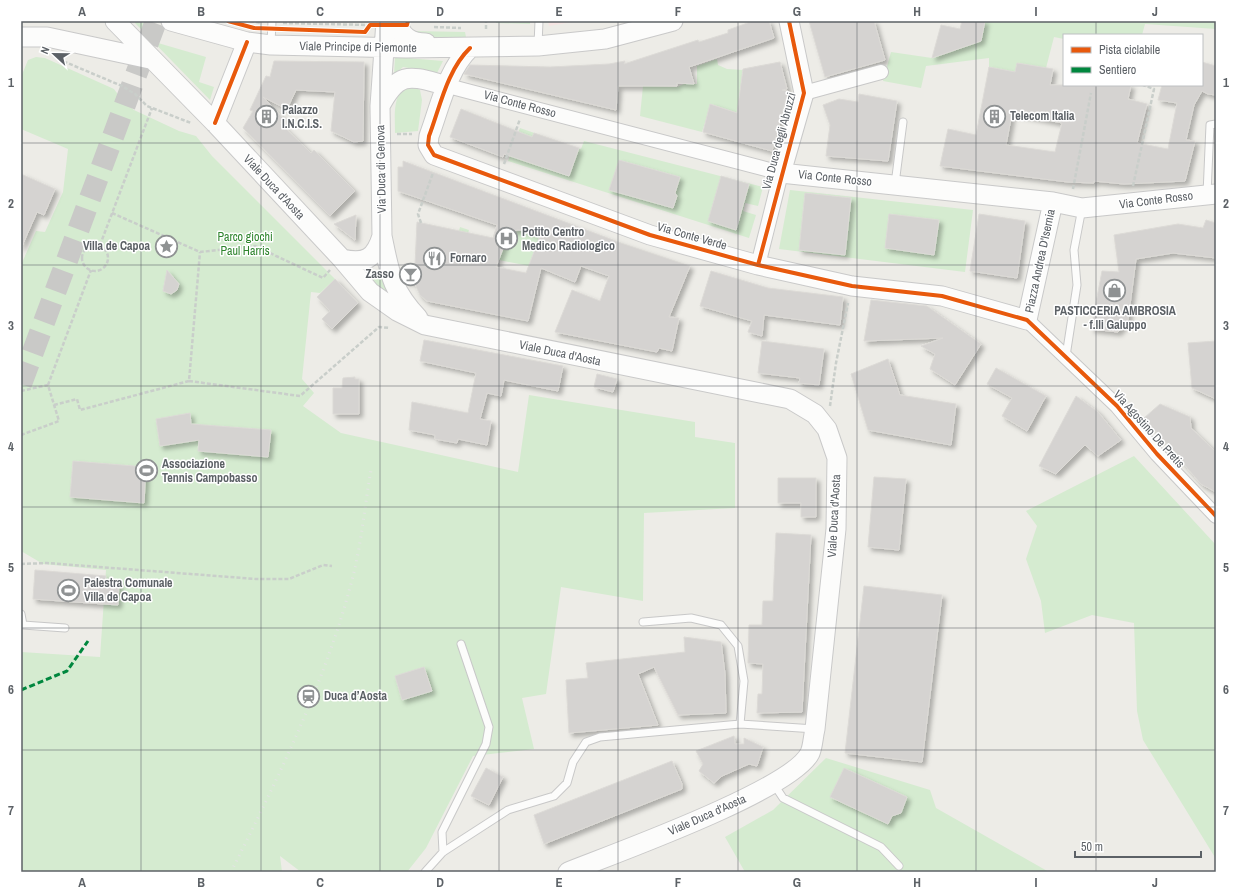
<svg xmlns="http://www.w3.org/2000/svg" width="1237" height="893" font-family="'Archivo Narrow',sans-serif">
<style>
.medical{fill:#f6e5e3}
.green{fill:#d5ebd0}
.building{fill:#d5d3d1;stroke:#dcdad6;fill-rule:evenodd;filter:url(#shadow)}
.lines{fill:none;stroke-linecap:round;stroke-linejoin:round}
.primary-tunnel{stroke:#c9c9c7;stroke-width:22;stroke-dasharray:22 11;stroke-linecap:butt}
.lane-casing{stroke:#c8c8c8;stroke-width:9}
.street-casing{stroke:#c8c8c8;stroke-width:16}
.secondary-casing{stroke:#c9c9c9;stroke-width:21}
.path{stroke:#c9ceca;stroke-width:2.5;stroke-dasharray:4 2;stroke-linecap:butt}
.lane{stroke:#fcfcfb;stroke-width:7}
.street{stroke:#fcfcfb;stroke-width:14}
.secondary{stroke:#fcfcfb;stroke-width:19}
.rail{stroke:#e3e4e3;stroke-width:3;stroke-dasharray:1 5;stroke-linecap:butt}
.quiet{stroke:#00873e;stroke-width:3;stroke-dasharray:6 3;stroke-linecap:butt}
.cycleway-casing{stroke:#fff;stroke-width:6}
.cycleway{stroke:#e8590c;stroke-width:4}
.grid{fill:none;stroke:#5c6166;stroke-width:1;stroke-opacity:0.55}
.labels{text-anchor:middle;stroke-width:3;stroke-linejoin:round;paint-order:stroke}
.street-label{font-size:12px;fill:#5c6166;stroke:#fff}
.poi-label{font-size:12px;font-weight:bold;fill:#5c6166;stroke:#fff;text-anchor:start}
.park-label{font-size:12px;fill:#2e842d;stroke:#fff}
.neatline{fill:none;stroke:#5c6166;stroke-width:1.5}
.grid-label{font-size:13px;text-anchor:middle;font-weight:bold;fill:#5c6166}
</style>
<defs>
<filter id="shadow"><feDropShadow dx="3.5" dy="3.5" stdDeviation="2" flood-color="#0004"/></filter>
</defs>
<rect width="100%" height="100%" fill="#edece7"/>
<path class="medical" d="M548 21H578L549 26Z"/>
<path class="green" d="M136 21 162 28 158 43 206 57 199 82 214 87 210 100 135 23Z
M496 21H530V24L496 23Z
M985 21H1216V29L1145 24 1142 35H1064V39L1054 37 1046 68 1018 63 1015 72 989 67V58L926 66 921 88 883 81 891 52 932 58 981 41Z
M411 31 465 32 466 37 432 38Z
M36 57 45 58 114 89 122 100 134 110 179 131 196 136 212 156 335 279 320 293 311 292 302 379 314 393 303 406 341 433 518 472 529 395 695 422V437L735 443V508L644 513 643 601 561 587 546 694 522 698 534 749 473 756 426 848 407 872H301L280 856 282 872H21V652L100 657 106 570 43 564 21 551V265L36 231 45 232 63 192 68 149 21 129V77L28 60Z
M395 57 443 61 437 73 403 67 394 75Z
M717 59 718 65 727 69 743 70 737 113 711 104 702 132 640 116 643 86 677 87 684 84H697V66Z
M412 86 420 90 422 100 418 131 395 133C395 118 393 103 401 90Z
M520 128 581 149 584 141 763 187 758 206 745 203 743 211 756 215 749 238 508 161Z
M790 190 973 210 965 272 779 249Z
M460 227 469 230 467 237 501 252 509 233 525 230 540 236 530 263 544 269 454 251Z
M381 267 397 300 364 278 376 272Z
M1134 456 1216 545V859L1143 740 1137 711 1134 623 1092 615 1045 633 1041 601 1026 559 1037 526 1026 511Z
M826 758 930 790 936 808 1049 872H745L725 837 773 810Z"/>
<path class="building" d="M753 21H769L774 38 689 67 694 84 677 83V86H618L616 110 464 74 470 65 550 67 609 64 625 61 624 64 698 40 699 42 728 33V30Z
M809 21H874L885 60 825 77Z
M962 21H985L981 41 932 58 941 25 960 29Z
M274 61 364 62 363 141 354 142 331 131 335 92 296 90 287 109 263 97 283 118 280 123 311 153 314 150 355 191 330 216 243 128 253 111 250 110 266 76 270 77Z
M780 62 787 89 782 90 788 91 772 151 703 132 710 104 737 113 743 69Z
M1202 62 1216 66V95L1208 94 1202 91 1194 105 1186 140 1195 141 1185 181 1124 184 1094 181V183L1068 182 940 166 948 129 976 135 989 67 1015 72 1017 63 1053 69 1050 85H1131L1128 99 1147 104 1137 143 1168 149 1177 103 1158 100 1162 85H1202ZM1012 113 1062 123 1055 152 1006 145Z
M859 94 897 101 888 161 826 156 830 125 823 105 839 99 858 102Z
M461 109 532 137 534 133 579 148 569 176 504 154 503 157 450 137Z
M619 160 680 177 675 193 677 196 673 208 609 190Z
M403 161 621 243 690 266 669 317 679 318 672 351 659 348 657 352 555 332 572 290 600 301 609 276 581 266 575 282 541 268 528 321 427 301 420 295 414 282 405 281 404 277V264L415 265 417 222 493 238 497 225 398 191V167H403ZM517 230H526L540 236 526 273 496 267 509 233Z
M21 174 55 189 44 215 37 212 21 248Z
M721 176 749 184 736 230 708 221Z
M805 193 851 198 845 255 799 250Z
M889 214 939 220 934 255 885 248Z
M979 214 1025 221 1017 278 970 271Z
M356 215 355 240 334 224Z
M1206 220 1216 223V258L1173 253 1136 259 1128 320 1118 332 1091 329 1102 271 1119 272 1114 235 1178 224 1203 228Z
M167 270 179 284 177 290 171 294 163 291Z
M711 271 768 288 843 297 840 325 764 315 762 336 748 332 752 321 700 306Z
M335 279 358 303 332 329 322 319 330 311 317 297Z
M871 300 927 306 981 344 955 385 930 369 935 354 921 346 943 338 864 341Z
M424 340 563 366 558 391 504 380 501 396 487 393 480 419 491 421 487 445 458 439 457 443 435 439V435L409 430 412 402 468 413 476 373 420 361Z
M762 341 824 349 819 385 799 383 800 378 758 373Z
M1216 341V399L1192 388 1188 343Z
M888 359 900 395 956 404 951 445 868 430 851 374Z
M996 368 1046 396 1027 431 1002 416 1012 398 987 384Z
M597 374 617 379 613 392 594 387Z
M355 377V379H359V414H333V388H342L343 378Z
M1076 396 1098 412 1121 440 1098 456 1085 445 1056 474 1039 466Z
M1160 404 1190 417 1191 428 1216 452V492L1201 484 1144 418Z
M190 413 191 424 271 430 268 457 198 451 199 440 160 446 156 419Z
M73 461 146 467 144 503 70 497Z
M874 477 906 479 899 550 868 547Z
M778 478H816V517H801V503H778Z
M776 533 811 535 802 712 757 713 758 694H762L763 664 748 663 749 625H762L763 601H773Z
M35 570 106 576 105 581 119 582 118 605 33 599Z
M864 586 942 595 922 762 845 753Z
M684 637 721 642 725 674 726 713 678 715 654 667 638 674 658 725 569 733 566 680 588 678 586 663 685 652Z
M424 667 432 691 402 700 395 676Z
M734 736 735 744H744V738L763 747 757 766 749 764 722 776 714 783 699 771 703 764 696 751Z
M672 761 682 784V789L544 844 534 815Z
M486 768 503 777 489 805 471 796Z
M844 768 907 797 901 813 892 816 888 824 830 797Z"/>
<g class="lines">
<path class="primary-tunnel" d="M21 384 156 21"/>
<defs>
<path id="lane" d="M271 44 272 21
M538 45 539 21
M895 184 903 122
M1207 194 1210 125 1216 124
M1066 356 1077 285 1074 250 1082 208
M21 614 23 625 65 628
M643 622 691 618 721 625 738 646 744 681 740 724
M773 783 783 798 881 847 899 866
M443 852 442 832 486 744 489 727 461 644
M425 872 443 852 508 810 554 796 567 783 573 762 586 742 600 737 740 724 815 729"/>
<path id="street" d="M448 86 781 173 758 265
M804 93 881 72
M1027 320 1117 406 1157 454 1216 516"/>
<path id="secondary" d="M115 21 215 123 342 259 370 292 397 311 425 325 790 399 815 414 827 429 837 458 836 529 815 729C813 737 813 746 810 753 792 790 613 854 568 872
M171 21 247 42 271 45 406 48 538 46 605 39 673 21
M397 21C401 37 411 43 426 43
M789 21 804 93 781 173 1053 202 1082 208 1216 194
M21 37H47L150 59
M470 48C447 70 440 107 429 136L428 145 434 155 650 235 758 265 852 286 942 296 1027 320 1053 202
M380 106C400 68 412 77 448 86
M215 123 247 42
M382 236C390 274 391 289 418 318
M342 259C365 264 375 259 382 236L380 106 386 21"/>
</defs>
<use href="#lane" class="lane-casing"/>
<use href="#street" class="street-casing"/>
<use href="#secondary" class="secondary-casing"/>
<path class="path" d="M250 21 262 23
M283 23 370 25
M434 27 461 28
M486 29V21
M58 59 122 86 135 94 147 106 191 123
M397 134H412
M504 164 520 119
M1133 186 1154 89 1143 85
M1073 189 1091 93
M112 213 200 252 255 246 323 278 330 270
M421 223 418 214 433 173
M82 258a13 13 0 1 1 26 0a13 13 0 1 1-26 0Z
M100 245 152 108
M189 381 300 396 379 327 390 328
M21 391 48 385
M54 405 77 399 80 410 189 381 200 252
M830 406 836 363 848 303
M21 435 59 421 48 385 91 270
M21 564 47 563 256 579H289L323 565 332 566"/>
<use href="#lane" class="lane"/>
<use href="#street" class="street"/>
<use href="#secondary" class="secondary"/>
<path class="rail" d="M231 872C279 776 328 677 354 572 362 539 365 503 371 470"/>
<path class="quiet" d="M21 690 67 671 88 641"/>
<defs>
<path id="cycleway" d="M228 21 254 28 365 32 370 25H407L408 21
M470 48C447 70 440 107 429 136L428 145 434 155 650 235 758 265 852 286 942 296 1027 320 1117 406 1157 454 1216 516
M215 123 247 42
M758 265 804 93 789 21"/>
</defs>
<use href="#cycleway" class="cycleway-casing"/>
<use href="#cycleway" class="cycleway"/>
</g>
<path class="grid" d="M141 21V872M261 21V872M380 21V872M499 21V872M618 21V872M738 21V872M857 21V872M976 21V872M1096 21V35M1096 85V872M21 143H1216M21 265H1216M21 386H1216M21 507H1216M21 628H1216M21 750H1216"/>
<defs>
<symbol id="building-ring" viewBox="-11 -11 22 22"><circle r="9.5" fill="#fff" stroke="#8f9293" stroke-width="1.5"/><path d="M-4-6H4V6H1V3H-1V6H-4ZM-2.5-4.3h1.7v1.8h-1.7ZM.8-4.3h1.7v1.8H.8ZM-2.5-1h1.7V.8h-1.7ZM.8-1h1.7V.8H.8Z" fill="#8f9293"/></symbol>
<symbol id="hospital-ring" viewBox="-11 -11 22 22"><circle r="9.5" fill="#fff" stroke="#8f9293" stroke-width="1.5"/><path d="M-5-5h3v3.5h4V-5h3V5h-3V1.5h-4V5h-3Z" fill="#8f9293"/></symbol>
<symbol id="sight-ring" viewBox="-11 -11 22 22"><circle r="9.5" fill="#fff" stroke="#8f9293" stroke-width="1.5"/><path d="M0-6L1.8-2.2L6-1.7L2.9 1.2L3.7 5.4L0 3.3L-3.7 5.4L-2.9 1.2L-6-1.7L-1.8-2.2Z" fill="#8f9293"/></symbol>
<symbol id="restaurant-ring" viewBox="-11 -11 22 22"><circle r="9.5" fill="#fff" stroke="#8f9293" stroke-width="1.5"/><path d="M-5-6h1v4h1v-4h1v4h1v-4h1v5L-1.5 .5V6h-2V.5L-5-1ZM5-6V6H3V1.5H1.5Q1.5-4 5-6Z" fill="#8f9293"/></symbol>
<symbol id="bar-ring" viewBox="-11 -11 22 22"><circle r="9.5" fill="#fff" stroke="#8f9293" stroke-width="1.5"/><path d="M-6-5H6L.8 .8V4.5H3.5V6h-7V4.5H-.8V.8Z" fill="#8f9293"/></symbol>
<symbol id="shop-ring" viewBox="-11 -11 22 22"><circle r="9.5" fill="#fff" stroke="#8f9293" stroke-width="1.5"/><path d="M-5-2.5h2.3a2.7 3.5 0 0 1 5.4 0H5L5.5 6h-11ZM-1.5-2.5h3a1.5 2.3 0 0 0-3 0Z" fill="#8f9293"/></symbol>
<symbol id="stadium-ring" viewBox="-11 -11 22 22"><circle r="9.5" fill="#fff" stroke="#8f9293" stroke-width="1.5"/><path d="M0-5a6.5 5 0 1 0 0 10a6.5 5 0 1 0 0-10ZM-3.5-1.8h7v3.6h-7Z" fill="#8f9293"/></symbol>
<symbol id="station-ring" viewBox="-11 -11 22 22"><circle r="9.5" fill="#fff" stroke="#8f9293" stroke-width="1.5"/><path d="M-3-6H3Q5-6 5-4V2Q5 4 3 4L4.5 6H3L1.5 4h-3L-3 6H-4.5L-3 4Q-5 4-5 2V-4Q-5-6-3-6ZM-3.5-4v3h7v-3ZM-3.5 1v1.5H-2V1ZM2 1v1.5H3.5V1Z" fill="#8f9293"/></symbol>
</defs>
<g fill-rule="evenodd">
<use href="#building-ring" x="982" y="104" width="25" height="25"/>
<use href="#building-ring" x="254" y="104" width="25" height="25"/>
<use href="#hospital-ring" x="494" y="226" width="25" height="25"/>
<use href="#sight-ring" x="154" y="234" width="25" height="25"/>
<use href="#restaurant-ring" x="422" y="246" width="25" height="25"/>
<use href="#bar-ring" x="398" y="262" width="25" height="25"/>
<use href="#shop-ring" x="1102" y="278" width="25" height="25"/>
<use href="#stadium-ring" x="134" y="458" width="25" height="25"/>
<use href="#stadium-ring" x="56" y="578" width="25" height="25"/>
<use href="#station-ring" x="296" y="684" width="25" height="25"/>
</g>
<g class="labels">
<g class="street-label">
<text transform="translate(358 47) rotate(1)" y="4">Viale Principe di Piemonte</text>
<text transform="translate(520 104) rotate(15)" y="4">Via Conte Rosso</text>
<text transform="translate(779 141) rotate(-75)" y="4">Via Duca degli Abruzzi</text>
<text transform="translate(381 169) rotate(-91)" y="4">Via Duca di Genova</text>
<text transform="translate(835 178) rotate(6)" y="4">Via Conte Rosso</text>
<text transform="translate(274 187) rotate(47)" y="4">Viale Duca d'Aosta</text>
<text transform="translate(1156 200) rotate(-7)" y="4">Via Conte Rosso</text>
<text transform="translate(692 236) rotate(16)" y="4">Via Conte Verde</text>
<text transform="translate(1040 261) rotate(-78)" y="4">Piazza Andrea D'Isernia</text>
<text transform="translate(560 353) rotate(12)" y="4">Viale Duca d'Aosta</text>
<text transform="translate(1149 429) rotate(48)" y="4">Via Agostino De Pretis</text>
<text transform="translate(834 516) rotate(-87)" y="4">Viale Duca d'Aosta</text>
<text transform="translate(707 815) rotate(-24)" y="4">Viale Duca d'Aosta</text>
</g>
<g class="poi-label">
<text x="282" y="114">Palazzo<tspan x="282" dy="14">I.N.C.I.S.</tspan></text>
<text x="1010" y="120">Telecom Italia</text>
<text x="522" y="236">Potito Centro<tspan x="522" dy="14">Medico Radiologico</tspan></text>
<text x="150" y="250" text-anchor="end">Villa de Capoa</text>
<text x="450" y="262">Fornaro</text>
<text x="394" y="278" text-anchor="end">Zasso</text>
<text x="1115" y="315" text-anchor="middle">PASTICCERIA AMBROSIA<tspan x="1115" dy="14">- f.lli Galuppo</tspan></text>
<text x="162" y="468">Associazione<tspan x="162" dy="14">Tennis Campobasso</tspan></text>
<text x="84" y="587">Palestra Comunale<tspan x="84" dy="14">Villa de Capoa</tspan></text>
<text x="324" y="700">Duca d’Aosta</text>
</g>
<g class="park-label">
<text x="245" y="241">Parco giochi<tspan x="245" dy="14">Paul Harris</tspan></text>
</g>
</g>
<rect width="1237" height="893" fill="none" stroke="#ffffff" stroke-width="44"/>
<rect x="1063" y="34" width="140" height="52" fill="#ffffff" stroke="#bec0c2"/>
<rect x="1071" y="47" width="20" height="6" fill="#e8590c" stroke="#bec0c2"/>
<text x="1099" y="54" font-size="12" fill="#5c6166">Pista ciclabile</text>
<rect x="1071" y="67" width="20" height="6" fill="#00873e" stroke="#bec0c2"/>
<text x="1099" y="74" font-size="12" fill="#5c6166">Sentiero</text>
<g transform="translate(54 54) rotate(292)" stroke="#ffffff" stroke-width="3" paint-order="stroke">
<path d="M0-3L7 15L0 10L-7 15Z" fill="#5c6166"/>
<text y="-6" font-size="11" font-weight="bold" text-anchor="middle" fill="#5c6166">N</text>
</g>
<path d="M1075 851v6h126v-6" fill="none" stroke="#5c6166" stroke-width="2"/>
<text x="1081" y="851" font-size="12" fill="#5c6166" stroke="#ffffff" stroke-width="3" paint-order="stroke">50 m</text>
<rect x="22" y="22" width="1193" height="849" class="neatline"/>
<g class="grid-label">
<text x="82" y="16">A</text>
<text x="201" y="16">B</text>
<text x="320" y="16">C</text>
<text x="440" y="16">D</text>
<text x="559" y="16">E</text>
<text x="678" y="16">F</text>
<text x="797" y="16">G</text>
<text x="917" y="16">H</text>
<text x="1036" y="16">I</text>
<text x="1155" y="16">J</text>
<text x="11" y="87">1</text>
<text x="1226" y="87">1</text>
<text x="11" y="208">2</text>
<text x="1226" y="208">2</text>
<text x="11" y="330">3</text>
<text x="1226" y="330">3</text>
<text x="11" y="451">4</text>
<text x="1226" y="451">4</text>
<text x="11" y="572">5</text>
<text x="1226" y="572">5</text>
<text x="11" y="694">6</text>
<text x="1226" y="694">6</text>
<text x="11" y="815">7</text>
<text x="1226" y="815">7</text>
<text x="82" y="887">A</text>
<text x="201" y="887">B</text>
<text x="320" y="887">C</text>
<text x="440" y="887">D</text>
<text x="559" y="887">E</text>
<text x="678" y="887">F</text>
<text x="797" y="887">G</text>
<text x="917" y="887">H</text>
<text x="1036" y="887">I</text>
<text x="1155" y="887">J</text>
</g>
</svg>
